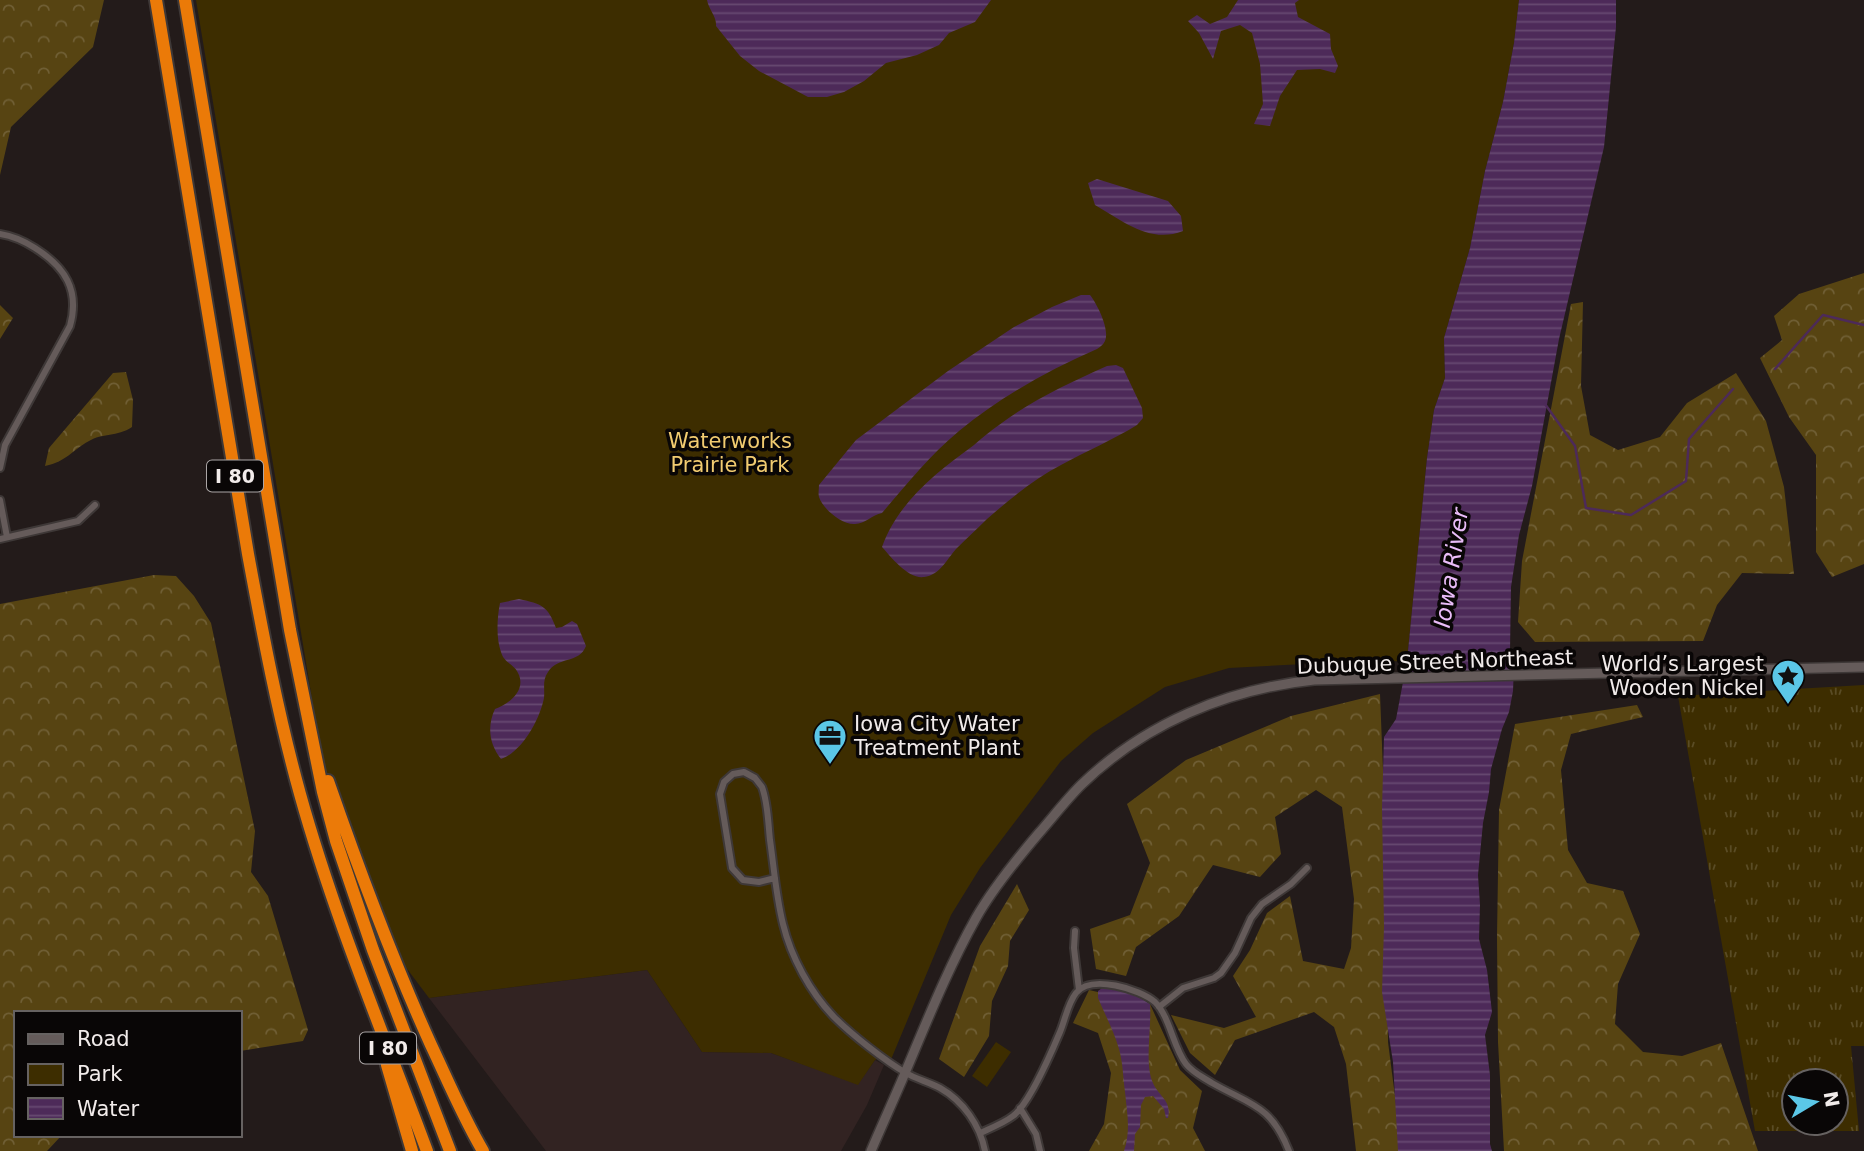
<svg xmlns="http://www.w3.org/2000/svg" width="1864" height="1151" font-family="'DejaVu Sans',sans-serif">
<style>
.built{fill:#322322}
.grass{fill:url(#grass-tufts);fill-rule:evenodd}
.forest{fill:url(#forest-crowns)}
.park{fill:#3d2d00}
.water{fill:url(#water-rules)}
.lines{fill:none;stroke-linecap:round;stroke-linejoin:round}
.stream{stroke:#4d2a59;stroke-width:2.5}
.street-casing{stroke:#3e3837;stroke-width:10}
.secondary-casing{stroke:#3e3837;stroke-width:12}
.highway-casing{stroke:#3e3837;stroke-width:16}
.street{stroke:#655b5a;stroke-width:6}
.secondary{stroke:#655b5a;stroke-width:9}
.highway{stroke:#eb7a08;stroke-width:12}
.labels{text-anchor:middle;stroke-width:7;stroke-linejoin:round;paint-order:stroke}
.shield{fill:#090606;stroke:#aba6a6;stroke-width:2}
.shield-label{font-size:19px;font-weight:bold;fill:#f1ebea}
.park-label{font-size:21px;fill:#f1cb70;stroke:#090606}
.street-label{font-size:21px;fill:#f1ebea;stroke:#090606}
.poi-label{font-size:21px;fill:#f1ebea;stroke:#090606;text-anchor:end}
.water-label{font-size:23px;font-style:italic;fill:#e9bcf8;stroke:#090606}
</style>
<defs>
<pattern id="grass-tufts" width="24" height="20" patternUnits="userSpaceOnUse" patternTransform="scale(1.75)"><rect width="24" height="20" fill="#3d2d00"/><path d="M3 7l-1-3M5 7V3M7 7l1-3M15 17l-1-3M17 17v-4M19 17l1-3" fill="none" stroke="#5a4c25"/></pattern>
<pattern id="forest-crowns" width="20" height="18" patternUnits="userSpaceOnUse" patternTransform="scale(1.75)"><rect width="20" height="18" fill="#574412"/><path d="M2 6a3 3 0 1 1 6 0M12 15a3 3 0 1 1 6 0" fill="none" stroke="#705f35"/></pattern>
<pattern id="water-rules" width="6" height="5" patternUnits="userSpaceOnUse" patternTransform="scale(1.75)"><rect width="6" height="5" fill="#4d2a59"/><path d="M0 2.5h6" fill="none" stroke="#674971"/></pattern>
</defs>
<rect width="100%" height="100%" fill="#231b1a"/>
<path class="built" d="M647 970 702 1052 771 1053 858 1084 875 1060 884 1065 867 1105 841 1151H546L429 998Z"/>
<path class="grass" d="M1864 685V1046H1851L1859 1131H1755L1678 696ZM1794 1081H1836V1123H1794Z"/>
<path class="forest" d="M0 0H104L93 47 11 127 0 175Z
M1864 273V564L1832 577 1816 552V455L1789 417 1760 358 1782 340 1774 316 1799 294Z
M1583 302 1581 386 1590 435 1618 450 1660 437 1687 403 1736 373 1766 421 1784 487 1794 574 1742 573 1717 605 1703 641 1535 642 1518 622 1522 561 1571 304Z
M0 305 13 318 0 339Z
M126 372 133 400 132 427C117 437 102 433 89 441 71 451 67 461 45 466L49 448 113 373Z
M154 575 176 576 194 596 211 623 255 831 251 872 268 896 308 1030 303 1041 240 1051V1013H16V1135H62L47 1151H0V604Z
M1380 694 1386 846 1388 1042 1402 1151H1356L1346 1064 1334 1027 1314 1012 1235 1040 1215 1075 1190 1053 1171 1015 1224 1028 1256 1017 1233 976 1250 950 1267 913 1290 896 1303 961 1344 969 1351 948 1354 899 1342 807 1316 790 1275 817 1281 854 1260 877 1213 865 1179 916 1136 947 1126 976 1096 969 1090 929 1130 915 1150 863 1127 804 1186 760 1291 716Z
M1637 705 1643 717 1571 734 1561 770 1568 850 1587 883 1623 891 1640 934 1618 984 1615 1024 1643 1052 1682 1056 1721 1043 1758 1151H1504L1498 1042 1497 937 1499 810 1515 724Z
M1017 884 1029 910 1010 941 1008 966 992 1001 989 1036 964 1077 939 1059 980 946Z
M1089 990 1150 1004 1180 1070 1202 1091 1193 1128 1205 1151H1089L1104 1124 1111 1073 1098 1033 1073 1023Z"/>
<path class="park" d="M196 0H1519L1514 43 1503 102 1485 171 1470 248 1444 338 1445 378 1434 410 1427 458 1407 661 1344 662 1229 668 1165 687 1093 733 1061 761 980 868 951 915 890 1062 882 1056 875 1060 858 1085 771 1053 702 1052 647 970 429 998 386 941 323 765Z
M996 1042 1011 1052 987 1087 972 1076Z"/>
<path class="water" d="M707 0H991L975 22 949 33 939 45 917 55 886 63 864 81 844 92 827 97H808L759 71 740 56 716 26C717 17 709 10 707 0Z
M1238 0H1299L1295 3 1298 17 1330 34 1331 49 1338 66 1335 73 1320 69 1297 70 1280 96 1270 126 1254 124 1263 104 1260 64 1252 33 1240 25 1221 31 1213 59 1199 33 1188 21 1197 15 1210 24 1227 17Z
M1519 0H1616V27L1604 147 1559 339 1532 486 1519 535 1511 587 1510 651 1514 665 1513 691 1509 712 1502 729 1491 769 1489 792 1483 823 1478 875 1480 905 1479 939 1487 970 1492 1012 1485 1035 1490 1075V1144L1492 1151H1398L1393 1062 1382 992 1384 927 1382 808 1384 737 1396 719 1407 661 1427 458 1434 410 1445 378 1444 338 1470 248 1485 171 1503 102 1514 43Z
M1097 179 1168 201 1181 216 1183 231C1150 244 1123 221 1095 205L1088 183Z
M1081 295H1090C1097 304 1110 329 1105 341 1103 345 1100 347 1097 349 1047 371 1000 397 959 431 930 455 906 485 882 513 872 515 865 524 855 524 842 525 823 509 819 497 818 493 819 489 819 485L856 440 948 371 1014 327 1052 307Z
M1116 365 1123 368 1142 408 1143 418 1137 425C1113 440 1086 451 1061 465 1034 479 1010 499 987 519 977 529 966 539 956 549 947 559 940 575 924 577 908 579 892 558 882 547 898 502 937 472 974 445 982 438 990 431 999 425 1032 400 1069 383 1107 366Z
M519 599C542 604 548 606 556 628L562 627 572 621 577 624 586 646C579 664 558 656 548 672 542 680 545 689 544 698 540 719 522 752 501 759 489 744 487 726 495 709 509 704 527 690 518 673 514 664 504 663 501 652 496 638 497 618 500 603Z
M1102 988C1120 987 1136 994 1150 1004 1152 1026 1144 1064 1153 1083 1159 1097 1172 1100 1168 1118H1166L1164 1109 1153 1096 1145 1097 1141 1105 1140 1127 1135 1134 1134 1151H1124C1131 1130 1127 1113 1125 1092 1123 1077 1123 1063 1119 1049 1114 1031 1105 1015 1098 998V991Z"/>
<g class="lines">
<path class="stream" d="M1775 369 1823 315 1864 325
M1545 404 1575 446 1586 508 1631 515 1686 481 1689 439 1733 389"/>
<defs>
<path id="street" d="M0 234C13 236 24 241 35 248 65 267 80 290 70 326L5 445 0 468
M0 500 7 537
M0 539 78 521 95 505
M775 878 759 882 743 880 732 868 720 794 724 782 733 774 744 772 755 778 762 787C768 803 768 822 770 840 774 868 776 896 783 924 791 957 810 992 834 1017 851 1034 885 1061 906 1073 916 1079 929 1082 940 1088 963 1101 980 1125 985 1151
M1075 931 1074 948 1079 990
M1159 1007 1183 988 1214 978 1221 973 1235 953 1251 918 1262 904 1291 884 1307 868
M1020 1108 1036 1134 1040 1151
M980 1133C991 1128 1004 1123 1013 1116 1029 1104 1052 1051 1060 1032 1065 1020 1068 1003 1076 993 1091 974 1140 989 1155 1002 1170 1017 1173 1047 1186 1064 1193 1073 1203 1077 1212 1083 1251 1105 1271 1105 1289 1151"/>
<path id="secondary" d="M871 1151C882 1125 894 1099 905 1073 927 1021 948 968 976 918 993 888 1016 860 1039 833 1053 817 1066 800 1081 785 1144 724 1227 689 1314 680L1864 667"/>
<path id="highway" d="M156 0 248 554C263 635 278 715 300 794 334 916 383 1033 427 1151
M185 0 290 630 323 792 336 841 373 950 450 1151
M328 781C359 870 392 959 431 1045 448 1081 463 1117 483 1151
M387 1065 412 1151"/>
</defs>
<use href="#street" class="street-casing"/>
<use href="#secondary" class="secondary-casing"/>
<use href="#highway" class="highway-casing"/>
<use href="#street" class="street"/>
<use href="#secondary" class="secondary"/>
<use href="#highway" class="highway"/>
</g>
<defs>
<symbol id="sight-pin" viewBox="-11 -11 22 30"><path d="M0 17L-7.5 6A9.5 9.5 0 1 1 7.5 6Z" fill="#5bc7e7" stroke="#090606"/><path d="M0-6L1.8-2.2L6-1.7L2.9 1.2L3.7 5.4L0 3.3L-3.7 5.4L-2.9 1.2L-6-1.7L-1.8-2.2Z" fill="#111"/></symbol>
<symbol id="office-pin" viewBox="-11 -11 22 30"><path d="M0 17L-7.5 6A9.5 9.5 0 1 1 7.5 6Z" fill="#5bc7e7" stroke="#090606"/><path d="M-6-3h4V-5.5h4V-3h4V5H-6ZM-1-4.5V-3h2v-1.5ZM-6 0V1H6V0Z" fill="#111"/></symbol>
</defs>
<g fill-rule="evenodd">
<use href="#sight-pin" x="1769" y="657" width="38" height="52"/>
<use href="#office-pin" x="811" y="717" width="38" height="52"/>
</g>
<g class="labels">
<g class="shield">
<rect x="207" y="460.5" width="56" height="31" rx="5"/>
<rect x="360" y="1032.5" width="56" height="31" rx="5"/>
</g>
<g class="shield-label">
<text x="235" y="483">I 80</text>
<text x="388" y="1055">I 80</text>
</g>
<g class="park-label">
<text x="730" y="448">Waterworks<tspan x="730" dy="24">Prairie Park</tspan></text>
</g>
<g class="street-label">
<text transform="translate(1435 662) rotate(-2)" y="7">Dubuque Street Northeast</text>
</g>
<g class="poi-label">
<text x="1764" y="671">World’s Largest<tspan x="1764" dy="24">Wooden Nickel</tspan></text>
<text x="854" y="731" text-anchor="start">Iowa City Water<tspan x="854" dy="24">Treatment Plant</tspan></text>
</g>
<g class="water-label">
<text transform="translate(1451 568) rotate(-81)" y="8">Iowa River</text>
</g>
</g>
<rect x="14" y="1011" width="228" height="126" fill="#090606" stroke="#666261" stroke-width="2"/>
<rect x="28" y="1034" width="35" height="10" fill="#655b5a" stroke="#666261" stroke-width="2"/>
<text x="77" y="1046" font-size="21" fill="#f1ebea">Road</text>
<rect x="28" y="1064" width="35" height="21" fill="#3d2d00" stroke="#666261" stroke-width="2"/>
<text x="77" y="1081" font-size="21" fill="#f1ebea">Park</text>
<rect x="28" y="1098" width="35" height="21" fill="url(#water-rules)" stroke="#666261" stroke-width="2"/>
<text x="77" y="1116" font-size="21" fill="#f1ebea">Water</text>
<g transform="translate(1815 1102) rotate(80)"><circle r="33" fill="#090606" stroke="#666261" stroke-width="2"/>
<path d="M0-5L12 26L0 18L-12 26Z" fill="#5bc7e7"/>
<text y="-10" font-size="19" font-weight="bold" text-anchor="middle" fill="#f1ebea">N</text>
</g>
</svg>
